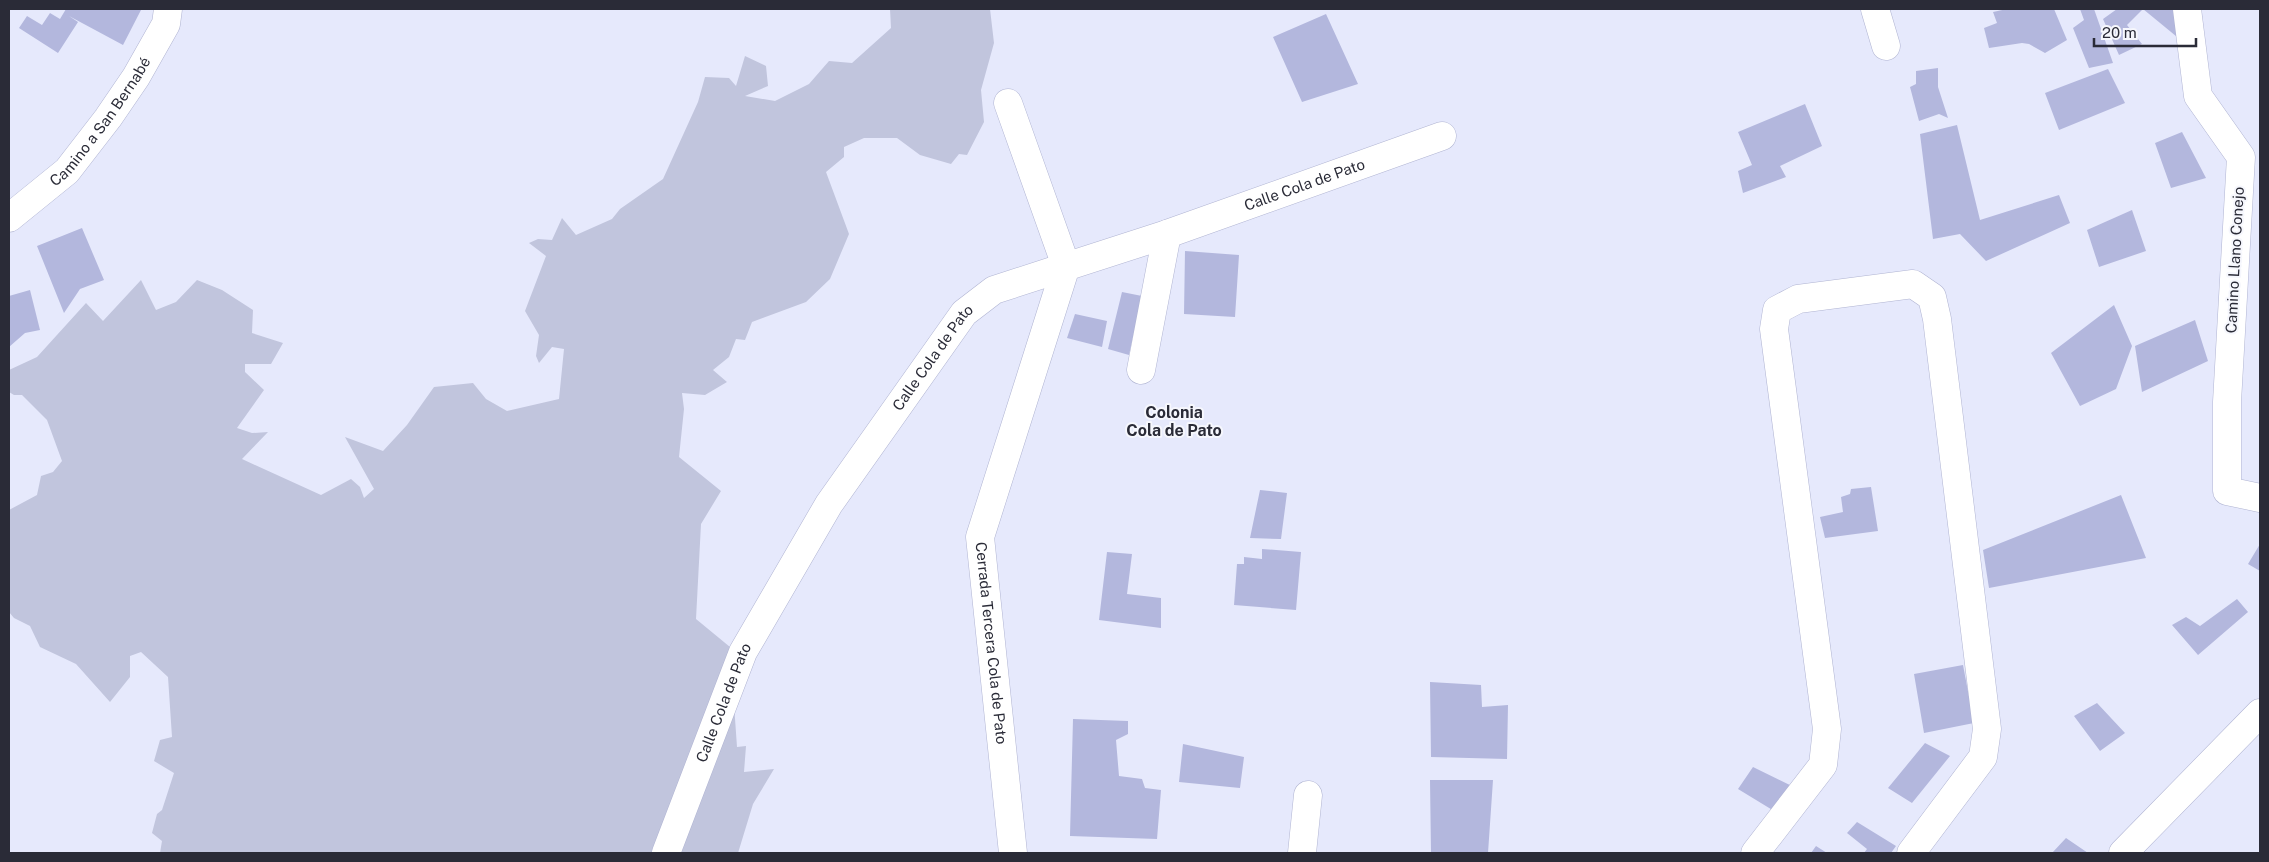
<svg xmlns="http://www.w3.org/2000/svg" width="2269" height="862" font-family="'Public Sans',sans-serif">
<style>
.green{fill:#c1c5dd}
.building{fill:#b3b7dd}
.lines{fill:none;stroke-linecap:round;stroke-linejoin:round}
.minor-casing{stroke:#b0b4d2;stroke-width:29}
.minor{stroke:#fff;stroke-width:28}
.labels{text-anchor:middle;stroke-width:4;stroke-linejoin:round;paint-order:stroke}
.street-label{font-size:15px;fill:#2a2b37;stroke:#f6f7fd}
.neighbourhood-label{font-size:16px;font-weight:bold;fill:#2a2b37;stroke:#f6f7fd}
</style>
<rect width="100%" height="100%" fill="#e6e9fc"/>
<path class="green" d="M890 9H990L994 43 981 90 984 122 967 155 959 154 951 164 920 155 897 138H864L844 147V157L826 172 849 234 830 279 806 302 752 322 745 340 736 339 729 357 713 370 727 382 705 395 682 393 684 409 679 457 721 491 701 524 696 619 730 647 737 747 746 746 744 772 774 769 753 804 738 853H160L162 841 152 833 157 814 162 810 174 773 154 761 160 740 172 737 168 677 141 652 130 656V677L110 702 76 664 40 647 30 626 14 618 9 612V510L37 495 41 476 53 472 62 461 47 420 22 395H14L9 392V370L37 357 86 303 103 321 141 280 156 310 176 302 197 280 222 290 253 310 252 333 283 343 271 364H245V372L264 390 237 428 252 433 268 432 242 459 321 495 351 479 360 487 364 498 374 489 345 437 383 451 407 425 434 387 473 383 486 399 507 411 559 399 564 349 552 347 539 363 536 356 539 335 525 311 546 256 529 243 538 239 552 240 562 218 576 235 612 219 620 209 663 179 698 102 705 77 729 78 736 86 745 56 766 66 768 86 745 96 775 101 809 84 829 61 852 63 891 28Z"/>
<path class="building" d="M66 9H138L141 10 123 45 69 16 78 22 58 53 19 28 27 16 42 25 50 13 60 19Z
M2007 9H2054L2067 40 2045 53 2029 44 2022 43 1989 48 1984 28 1997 23 1993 12Z
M2080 9H2094L2113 63 2089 68 2073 28 2084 20Z
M2117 9H2183L2182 41 2143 9 2127 25 2142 44 2119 55 2103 19Z
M1326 14 1358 84 1302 102 1273 37Z
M1938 68V87L1948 118 1939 114 1919 121 1910 87 1916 84V71Z
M2108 69 2125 103 2059 130 2045 93Z
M1805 104 1822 146 1780 166 1786 177 1743 193 1738 171 1752 165 1738 132Z
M1957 125 1980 220 2059 195 2070 223 1986 261 1960 234 1933 239 1920 134Z
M2182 132 2206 178 2171 188 2155 143Z
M2132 210 2146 251 2099 267 2087 230Z
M82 228 104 280 80 289 64 313 37 246Z
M1185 251 1239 255 1235 317 1184 314Z
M30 290 40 330 25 333 9 347V296Z
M1122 292 1142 296 1129 355 1108 349Z
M2114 305 2132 346 2116 389 2080 406 2051 353Z
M1075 314 1107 321 1102 347 1067 338Z
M2195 320 2208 361 2142 392 2135 346Z
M1871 487 1878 531 1825 538 1820 517 1843 512 1841 497 1850 494 1851 489Z
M1260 490 1287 493 1281 539 1250 538Z
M2121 495 2146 558 1989 588 1983 550Z
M2260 544V571L2248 564Z
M1262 549 1301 552 1296 610 1234 605 1237 564H1244V557L1262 559Z
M1107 552 1132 554 1127 594 1161 598V628L1099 620Z
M2237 599 2248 612 2198 655 2172 625 2186 617 2200 626Z
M1963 665 1974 723 1924 733 1914 674Z
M1430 682 1481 685 1482 707 1508 705 1507 759 1431 757Z
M2097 703 2125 733 2100 751 2074 716Z
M1073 719 1128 721V734L1116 740 1119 776 1142 779 1145 788 1161 790 1157 839 1070 836Z
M1925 743 1950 756 1912 803 1888 788Z
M1183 744 1244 757 1240 788 1179 782Z
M1753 767 1796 788 1779 814 1738 789Z
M1430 780H1493L1488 853H1431Z
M1857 822 1896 846 1891 853H1864L1867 849 1847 833Z
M2066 838 2088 853H2052Z
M1816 846 1827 853H1811Z"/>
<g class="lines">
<defs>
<g id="minor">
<path d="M1875 9 1886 46"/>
<path d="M2187 9 2198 96 2241 157 2227 402V491L2260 498"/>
<path id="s1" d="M1008 103 1066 266 980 537 1013 853"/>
<path id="s2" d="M9 218 67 171 108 118 136 77 166 24 168 9"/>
<path d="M1141 370 1167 234"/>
<path id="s3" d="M666 853 743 652 829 504 964 313 994 290 1167 234 1442 136"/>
<path d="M1302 853 1308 795"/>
<path d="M1755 853 1823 765 1827 729 1774 329 1777 310 1798 299 1913 284 1932 297 1937 319 1987 729 1983 757 1911 853"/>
<path d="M2123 853 2260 713"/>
</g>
</defs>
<use href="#minor" class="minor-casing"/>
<use href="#minor" class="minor"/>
</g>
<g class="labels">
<g class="street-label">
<text dy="5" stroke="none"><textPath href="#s2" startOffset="134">Camino a San Bernabé</textPath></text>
<text dy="5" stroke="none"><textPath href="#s3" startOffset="986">Calle Cola de Pato</textPath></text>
<text transform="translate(2235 260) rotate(-87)" y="5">Camino Llano Conejo</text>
<text dy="5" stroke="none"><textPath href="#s3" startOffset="566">Calle Cola de Pato</textPath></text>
<text dy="5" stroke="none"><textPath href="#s1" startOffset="564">Cerrada Tercera Cola de Pato</textPath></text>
<text dy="5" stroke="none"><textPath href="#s3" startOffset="161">Calle Cola de Pato</textPath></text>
</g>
<g class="neighbourhood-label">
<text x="1174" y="418">Colonia<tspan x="1174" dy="18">Cola de Pato</tspan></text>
</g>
</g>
<rect width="2269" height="862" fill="none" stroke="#2a2b37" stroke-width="20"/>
<path d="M2094 38v8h102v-8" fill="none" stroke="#2a2b37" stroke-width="2.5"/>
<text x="2102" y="38" font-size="15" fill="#2a2b37" stroke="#f6f7fd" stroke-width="4" paint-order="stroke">20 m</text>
</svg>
